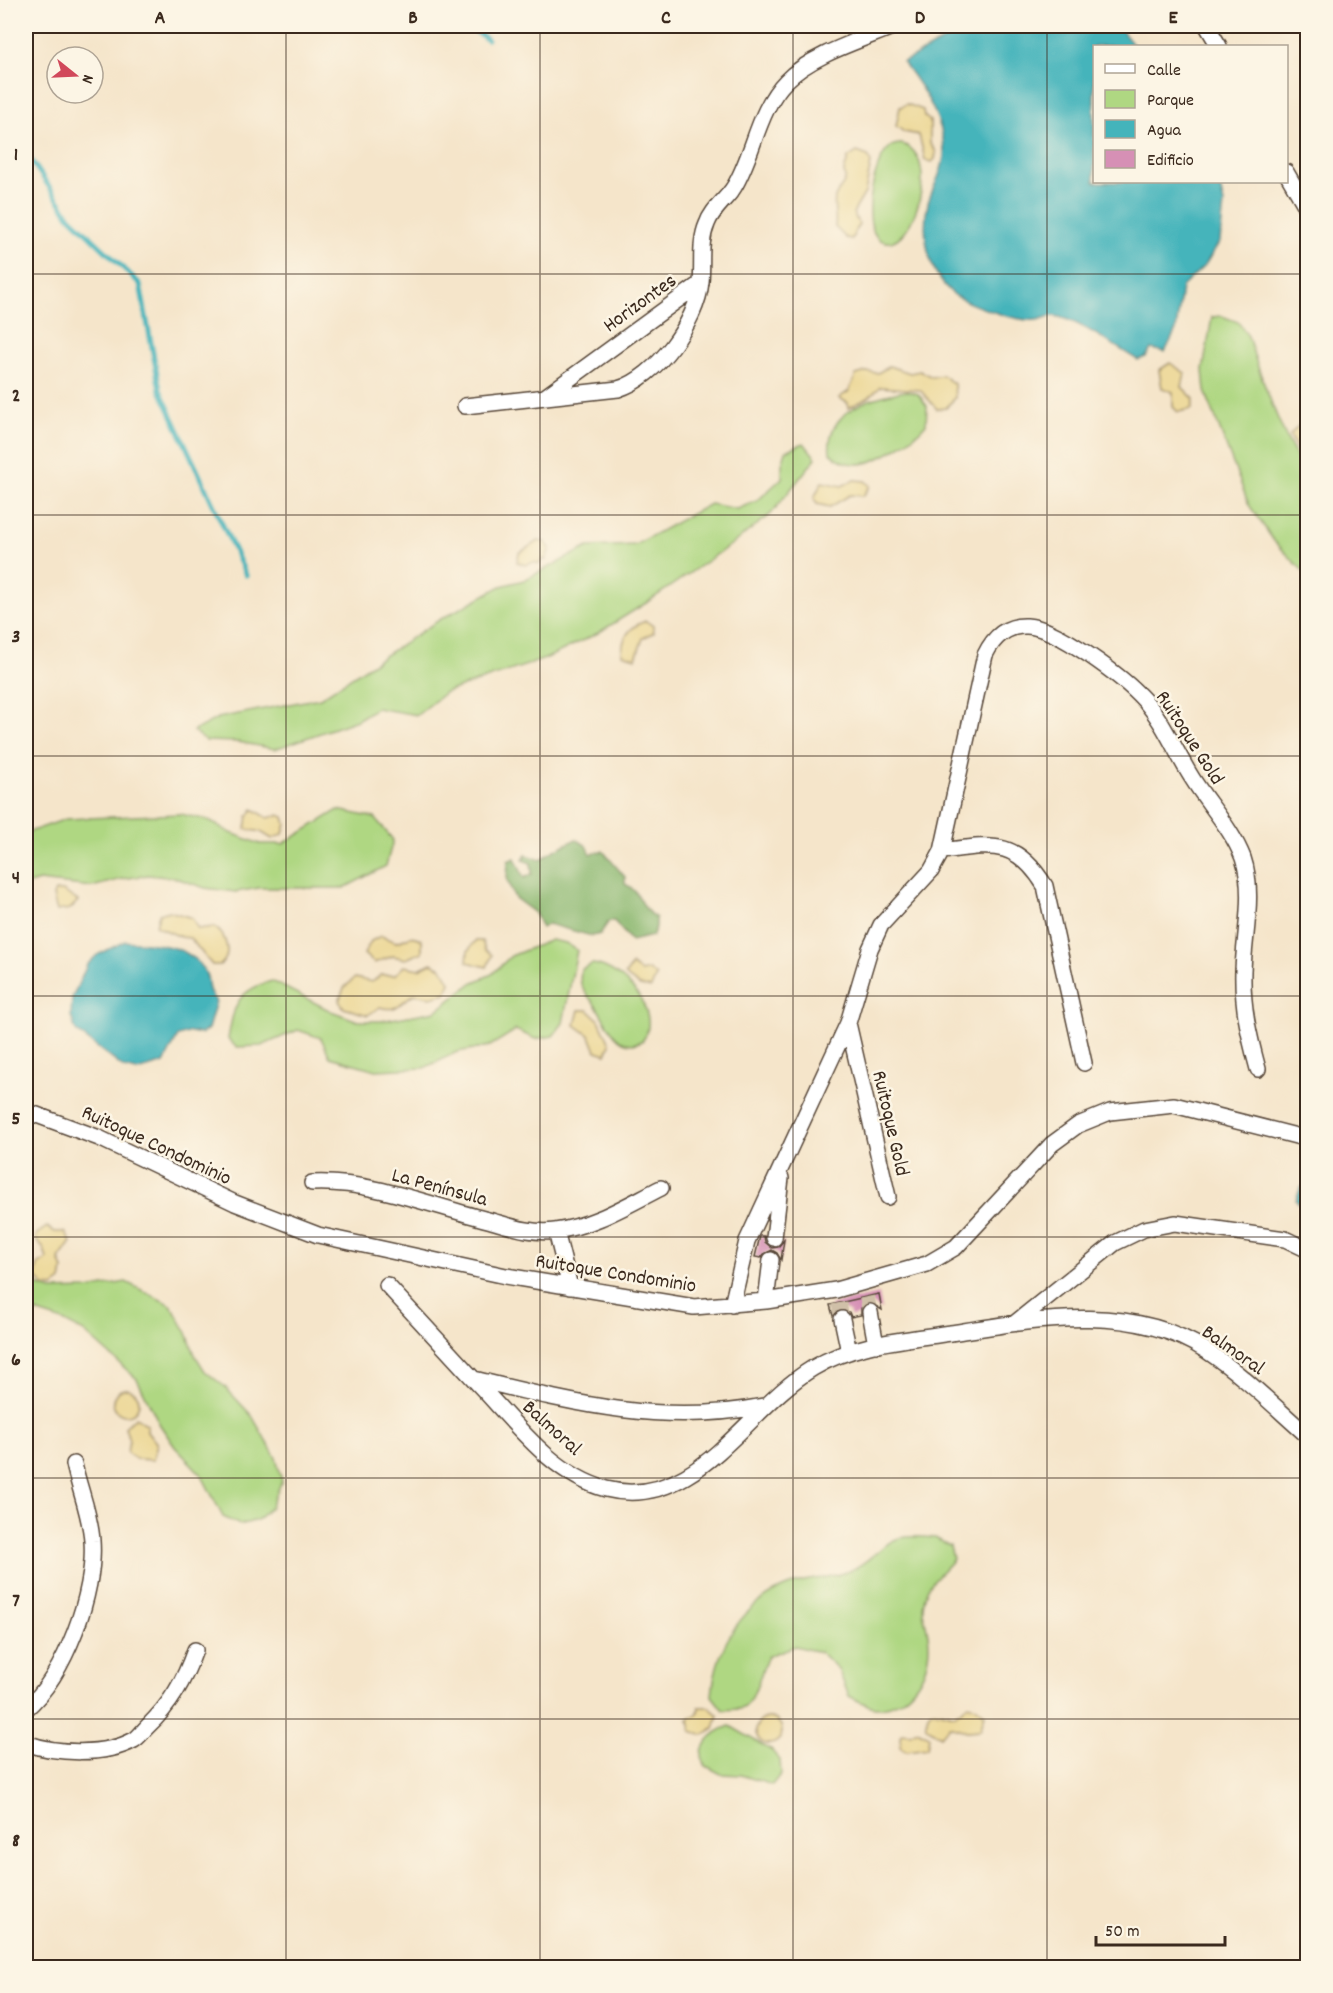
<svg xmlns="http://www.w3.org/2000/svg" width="1333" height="1993" font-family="Dekko,sans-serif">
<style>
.green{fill:#afd782;stroke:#758050;stroke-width:1.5}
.forest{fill:#8bb870;stroke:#637147;stroke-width:1.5}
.sand{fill:#eeda9e;stroke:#94825e;stroke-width:1.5}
.water{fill:#44b4bb;stroke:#406f6c;stroke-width:1.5}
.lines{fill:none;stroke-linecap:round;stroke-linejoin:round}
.stream{stroke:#44b4bb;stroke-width:5}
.building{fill:#d690b5}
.minor-tunnel{stroke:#d0c0a8;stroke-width:15;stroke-dasharray:15 8;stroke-linecap:butt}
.minor-casing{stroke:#574638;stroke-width:18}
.minor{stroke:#fff;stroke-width:15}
.grid{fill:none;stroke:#3b2a1e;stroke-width:1.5;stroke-opacity:0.55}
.labels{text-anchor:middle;stroke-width:5;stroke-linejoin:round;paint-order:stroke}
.street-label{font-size:21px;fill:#3b2a1e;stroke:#fcf5e5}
.neatline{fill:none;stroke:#3b2a1e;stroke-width:2}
.grid-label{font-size:20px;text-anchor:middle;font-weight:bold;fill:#3b2a1e}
</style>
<rect width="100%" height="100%" fill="#fcf5e5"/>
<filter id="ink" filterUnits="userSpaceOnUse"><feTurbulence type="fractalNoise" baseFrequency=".0167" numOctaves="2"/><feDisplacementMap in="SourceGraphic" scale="12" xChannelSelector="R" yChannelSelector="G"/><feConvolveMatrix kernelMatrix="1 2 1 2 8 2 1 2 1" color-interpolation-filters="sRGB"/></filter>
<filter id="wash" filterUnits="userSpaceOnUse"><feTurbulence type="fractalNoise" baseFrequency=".008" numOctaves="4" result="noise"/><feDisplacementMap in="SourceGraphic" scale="24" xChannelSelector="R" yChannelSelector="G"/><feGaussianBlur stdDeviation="1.35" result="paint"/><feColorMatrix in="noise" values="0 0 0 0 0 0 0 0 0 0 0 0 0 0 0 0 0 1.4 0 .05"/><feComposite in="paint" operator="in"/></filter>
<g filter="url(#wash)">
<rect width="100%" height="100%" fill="#f5e5ca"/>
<path class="green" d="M902 144C942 156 914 246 886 242 857 238 873 161 889 148 892 145 898 144 902 144Z
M1222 316 1238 322 1248 336C1257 366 1286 450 1307 470V575L1274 541 1249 505 1205 391 1203 370 1212 317Z
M907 391 918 394 927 406 926 424C914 439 876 465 856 464 845 464 837 459 830 453 825 410 873 396 907 391Z
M804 443 816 458 771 514 732 544 646 603 598 633 545 659 446 692 417 715 376 708 357 720 275 749 238 742 206 741 193 731 218 718 320 698 439 620 501 586 524 580 588 547 635 545 710 504 737 509 757 501 782 478V464L786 451Z
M338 810 375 818 393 840 386 866 344 888H259L236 892 205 888 176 878 148 875 122 879 92 887 39 881 26 885V833L66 819 180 814 208 820 231 833 260 844H283Z
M551 940 566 943 577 950 563 1023 553 1036 535 1039 516 1030 490 1046 457 1052 424 1068 376 1070 330 1057 321 1038 298 1030 261 1046 236 1047 228 1039C234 1005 237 990 272 981L331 1011 358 1021H381L436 1011 472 983 492 974 511 956Z
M592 964C621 966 663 1012 643 1040 618 1055 607 1022 596 1006 587 994 576 986 582 969Z
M26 1282 52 1290 88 1289 126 1282 171 1305 187 1333 195 1355 205 1371 225 1387 252 1416 276 1458 282 1481 270 1508 257 1520 240 1525 223 1517 201 1474 175 1447 160 1425 137 1379 84 1332 63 1321 26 1309Z
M935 1538 950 1546 953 1559C947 1567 929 1583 927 1590 919 1614 925 1614 928 1635 934 1668 911 1708 875 1707 867 1706 857 1700 849 1696L838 1669 820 1652 795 1646 768 1656C762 1668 754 1703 743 1708 738 1710 729 1709 723 1710L712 1696C716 1643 745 1599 796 1583 813 1578 832 1578 849 1571 866 1565 878 1548 894 1540 905 1535 923 1537 935 1538Z
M730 1726 771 1750 780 1760 781 1774 772 1785 741 1775 721 1774 706 1766C694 1748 712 1732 730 1726Z"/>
<path class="forest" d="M576 839 587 846 591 854 603 851 625 877V884C642 891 641 911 656 918V927L652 936 631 941 614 921H609L600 934 592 936 548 924 542 928 535 913 515 898 507 880 508 861 515 858 524 878 532 874 531 863 523 860 526 855 541 860 549 853Z"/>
<path class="sand" d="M907 104 923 110 924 116 930 121V143L936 152 935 159 932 162 925 160 919 135 904 132 896 126 900 107Z
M857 152 868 156 871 163 865 193 853 213 859 224 852 239 846 238 835 227C837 217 833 207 835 198 838 187 849 184 844 172L848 158Z
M1170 363 1185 373 1182 387 1194 399 1192 409 1178 412 1173 407V392L1162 388 1159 370Z
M889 366 910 373 920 371 932 377 942 375 954 384 955 398 946 408 937 409 920 390 880 387 868 398 848 408V403L839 398 849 391 856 375 866 372 878 373Z
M1300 424 1307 426V463L1300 455 1290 435Z
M854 480 865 481 870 486 863 496 850 495 830 507 817 504 814 498 822 482 842 486Z
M538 541 545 542 550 548 546 560 543 559 539 564 534 562 525 565 517 562 519 553Z
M646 621 653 626 654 632 643 638 636 658 622 654C622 638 630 626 646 621Z
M253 809 268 818 279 815 284 817 286 824 283 834 272 839 261 832 246 829 248 816Z
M55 891H63L78 901 70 909 57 911 53 896Z
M169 911 192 918 198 929 214 927C226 934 233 956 220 965H212L190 938 181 937 156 926 159 914Z
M381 936 396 942C408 940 409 932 422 940V952L406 959 393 956 374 963 364 954 371 941Z
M475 941H482L485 950 492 955 487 967 467 962 468 951Z
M431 963 442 968 450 982 446 993 431 997 414 994C401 1001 398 1013 380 1007L368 1015 344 1008 339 1001 344 988 355 978 372 982 381 975H395L404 966 419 969Z
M632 965 641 972 649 970 656 976 651 988 640 986 625 975Z
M579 1010H588L599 1020 610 1044 606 1054 596 1051 590 1036 575 1025Z
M47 1227 55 1232H65L71 1242 59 1259 63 1269 61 1281 53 1287 44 1286 35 1276 38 1265 47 1259 44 1249 35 1239 37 1234Z
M113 1402a13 13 0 1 1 26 0a13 13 0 1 1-26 0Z
M136 1417 147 1425V1431L157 1444 153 1460 136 1459 127 1453 129 1440 125 1427Z
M967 1705 977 1707 985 1714 980 1730 967 1731 949 1726 941 1736 927 1728C924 1702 941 1712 954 1715Z
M699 1707H709L718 1715 714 1728 703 1735 691 1731 689 1719 698 1713Z
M756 1731a13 13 0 1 1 26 0a13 13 0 1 1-26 0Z
M917 1730 929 1736 927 1748 907 1751 901 1748 900 1736 902 1733 910 1734Z"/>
<path class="water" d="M971 26H1118L1134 46H1094V182H1219L1224 204 1220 241 1205 265 1182 287 1176 330 1165 352 1151 349 1146 357 1138 360C1117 348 1077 319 1054 316 1048 316 1042 319 1036 320 1018 322 964 304 951 292 927 270 921 233 928 203 932 188 943 172 944 156 946 121 923 89 903 62Z
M125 941C154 944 189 943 205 972 211 982 204 988 216 1001L208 1029 201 1034 191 1032 178 1036 164 1063 137 1071 124 1068 76 1031 71 1016 72 998 87 965 97 955Z
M1307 1186 1308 1211H1307L1296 1200 1301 1187Z"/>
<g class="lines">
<path class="stream" d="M467 26 487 39
M26 153 70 217 140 284 160 390 246 575"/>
</g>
<g id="blocks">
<path class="building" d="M760 1236H764L765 1242 772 1248 778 1247 784 1240 781 1260 777 1253 772 1250 764 1254 761 1258 755 1257Z
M879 1294 882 1310 869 1302 861 1308V1315L851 1317 849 1312 841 1309 833 1316 830 1305Z"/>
</g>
</g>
<g filter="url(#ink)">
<use href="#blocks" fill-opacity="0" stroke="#574638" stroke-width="1.5"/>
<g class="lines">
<path class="minor-tunnel" d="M867 1297 870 1312
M839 1303 842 1319"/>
<defs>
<path id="minor" d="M1207 26 1219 46
M1286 172 1308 210
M546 396 701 283
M465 406 618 389C656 378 697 322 701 282 703 263 699 242 707 224 712 209 726 200 734 187 754 154 758 109 786 81 811 55 861 40 895 26
M942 851C991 845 1016 838 1045 886L1084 1063
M848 1023 888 1197
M26 1111 99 1138 235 1203 318 1235 506 1276 694 1307 766 1301 836 1290 927 1264 956 1247 1052 1144 1078 1125 1110 1112 1174 1105 1308 1139
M312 1183C370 1180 432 1206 488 1220 510 1226 531 1234 555 1231 594 1226 627 1205 661 1188
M556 1231 570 1287
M774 1238 781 1178
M387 1285C418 1319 449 1352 480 1386 515 1423 553 1475 606 1489 696 1512 745 1409 813 1368 854 1343 904 1340 951 1333 1034 1320 1132 1301 1207 1351 1243 1375 1275 1407 1308 1436
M766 1301 771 1260
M732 1305 747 1241 848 1023 870 949 881 925 931 871 942 851 985 655C993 638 1006 625 1027 626 1057 627 1124 678 1144 700 1164 722 1176 753 1192 778 1208 804 1232 829 1243 858 1255 893 1244 935 1243 971 1242 1006 1249 1036 1258 1069
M870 1312 876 1345
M842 1319 849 1352
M1015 1323 1115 1243 1144 1229 1175 1223 1285 1239 1308 1250
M474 1379C573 1403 661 1426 763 1406
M26 1709C65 1675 96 1592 92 1541 91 1517 79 1488 74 1464
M26 1743C56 1754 105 1756 134 1740 139 1737 143 1731 147 1727 171 1704 184 1681 195 1650"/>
</defs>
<use href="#minor" class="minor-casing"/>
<use href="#minor" class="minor"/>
</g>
</g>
<path class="grid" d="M286 26V1968M540 26V1968M793 26V1968M1047 26V1968M26 274H1308M26 515H1308M26 756H1308M26 996H1308M26 1237H1308M26 1478H1308M26 1719H1308"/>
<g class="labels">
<g class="street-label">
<text transform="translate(639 302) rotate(-36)" y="7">Horizontes</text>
<text transform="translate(1191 737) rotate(57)" y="7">Ruitoque Gold</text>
<text transform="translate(892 1123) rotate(77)" y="7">Ruitoque Gold</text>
<text transform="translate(157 1144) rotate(25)" y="7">Ruitoque Condominio</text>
<text transform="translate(440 1186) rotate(15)" y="7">La Península</text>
<text transform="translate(616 1272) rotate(9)" y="7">Ruitoque Condominio</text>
<text transform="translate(1234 1349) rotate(35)" y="7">Balmoral</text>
<text transform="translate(553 1427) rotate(42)" y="7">Balmoral</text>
</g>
</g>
<rect width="1333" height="1993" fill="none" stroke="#fcf5e5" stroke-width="66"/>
<rect x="1093" y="45" width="195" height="138" fill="#fcf5e5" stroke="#afa495" stroke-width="1.5"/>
<rect x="1105" y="64" width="30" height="9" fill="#ffffff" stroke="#afa495" stroke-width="1.5"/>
<text x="1147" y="75" font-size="18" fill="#3b2a1e">Calle</text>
<rect x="1105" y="90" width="30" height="18" fill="#afd782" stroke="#afa495" stroke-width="1.5"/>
<text x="1147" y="105" font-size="18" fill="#3b2a1e">Parque</text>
<rect x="1105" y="120" width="30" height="18" fill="#44b4bb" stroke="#afa495" stroke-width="1.5"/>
<text x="1147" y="135" font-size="18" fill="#3b2a1e">Agua</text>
<rect x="1105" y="150" width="30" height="18" fill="#d690b5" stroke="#afa495" stroke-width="1.5"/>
<text x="1147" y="165" font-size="18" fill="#3b2a1e">Edificio</text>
<g transform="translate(75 75) rotate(108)"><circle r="28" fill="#fcf5e5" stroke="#afa495" stroke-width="1.5"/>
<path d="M0-4.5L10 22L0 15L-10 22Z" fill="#d1495b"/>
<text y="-9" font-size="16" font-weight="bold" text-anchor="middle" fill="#3b2a1e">N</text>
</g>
<path d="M1096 1936v9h129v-9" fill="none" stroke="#3b2a1e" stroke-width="3"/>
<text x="1105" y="1936" font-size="18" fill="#3b2a1e" stroke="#fcf5e5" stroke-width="4.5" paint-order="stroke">50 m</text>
<rect x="33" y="33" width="1267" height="1927" class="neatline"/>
<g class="grid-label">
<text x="160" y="23">A</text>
<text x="413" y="23">B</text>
<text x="666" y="23">C</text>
<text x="920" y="23">D</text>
<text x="1173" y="23">E</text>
<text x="16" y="160">1</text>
<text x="16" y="401">2</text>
<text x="16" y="642">3</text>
<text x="16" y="883">4</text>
<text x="16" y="1124">5</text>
<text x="16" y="1365">6</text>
<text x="16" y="1606">7</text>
<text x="16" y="1846">8</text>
</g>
</svg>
